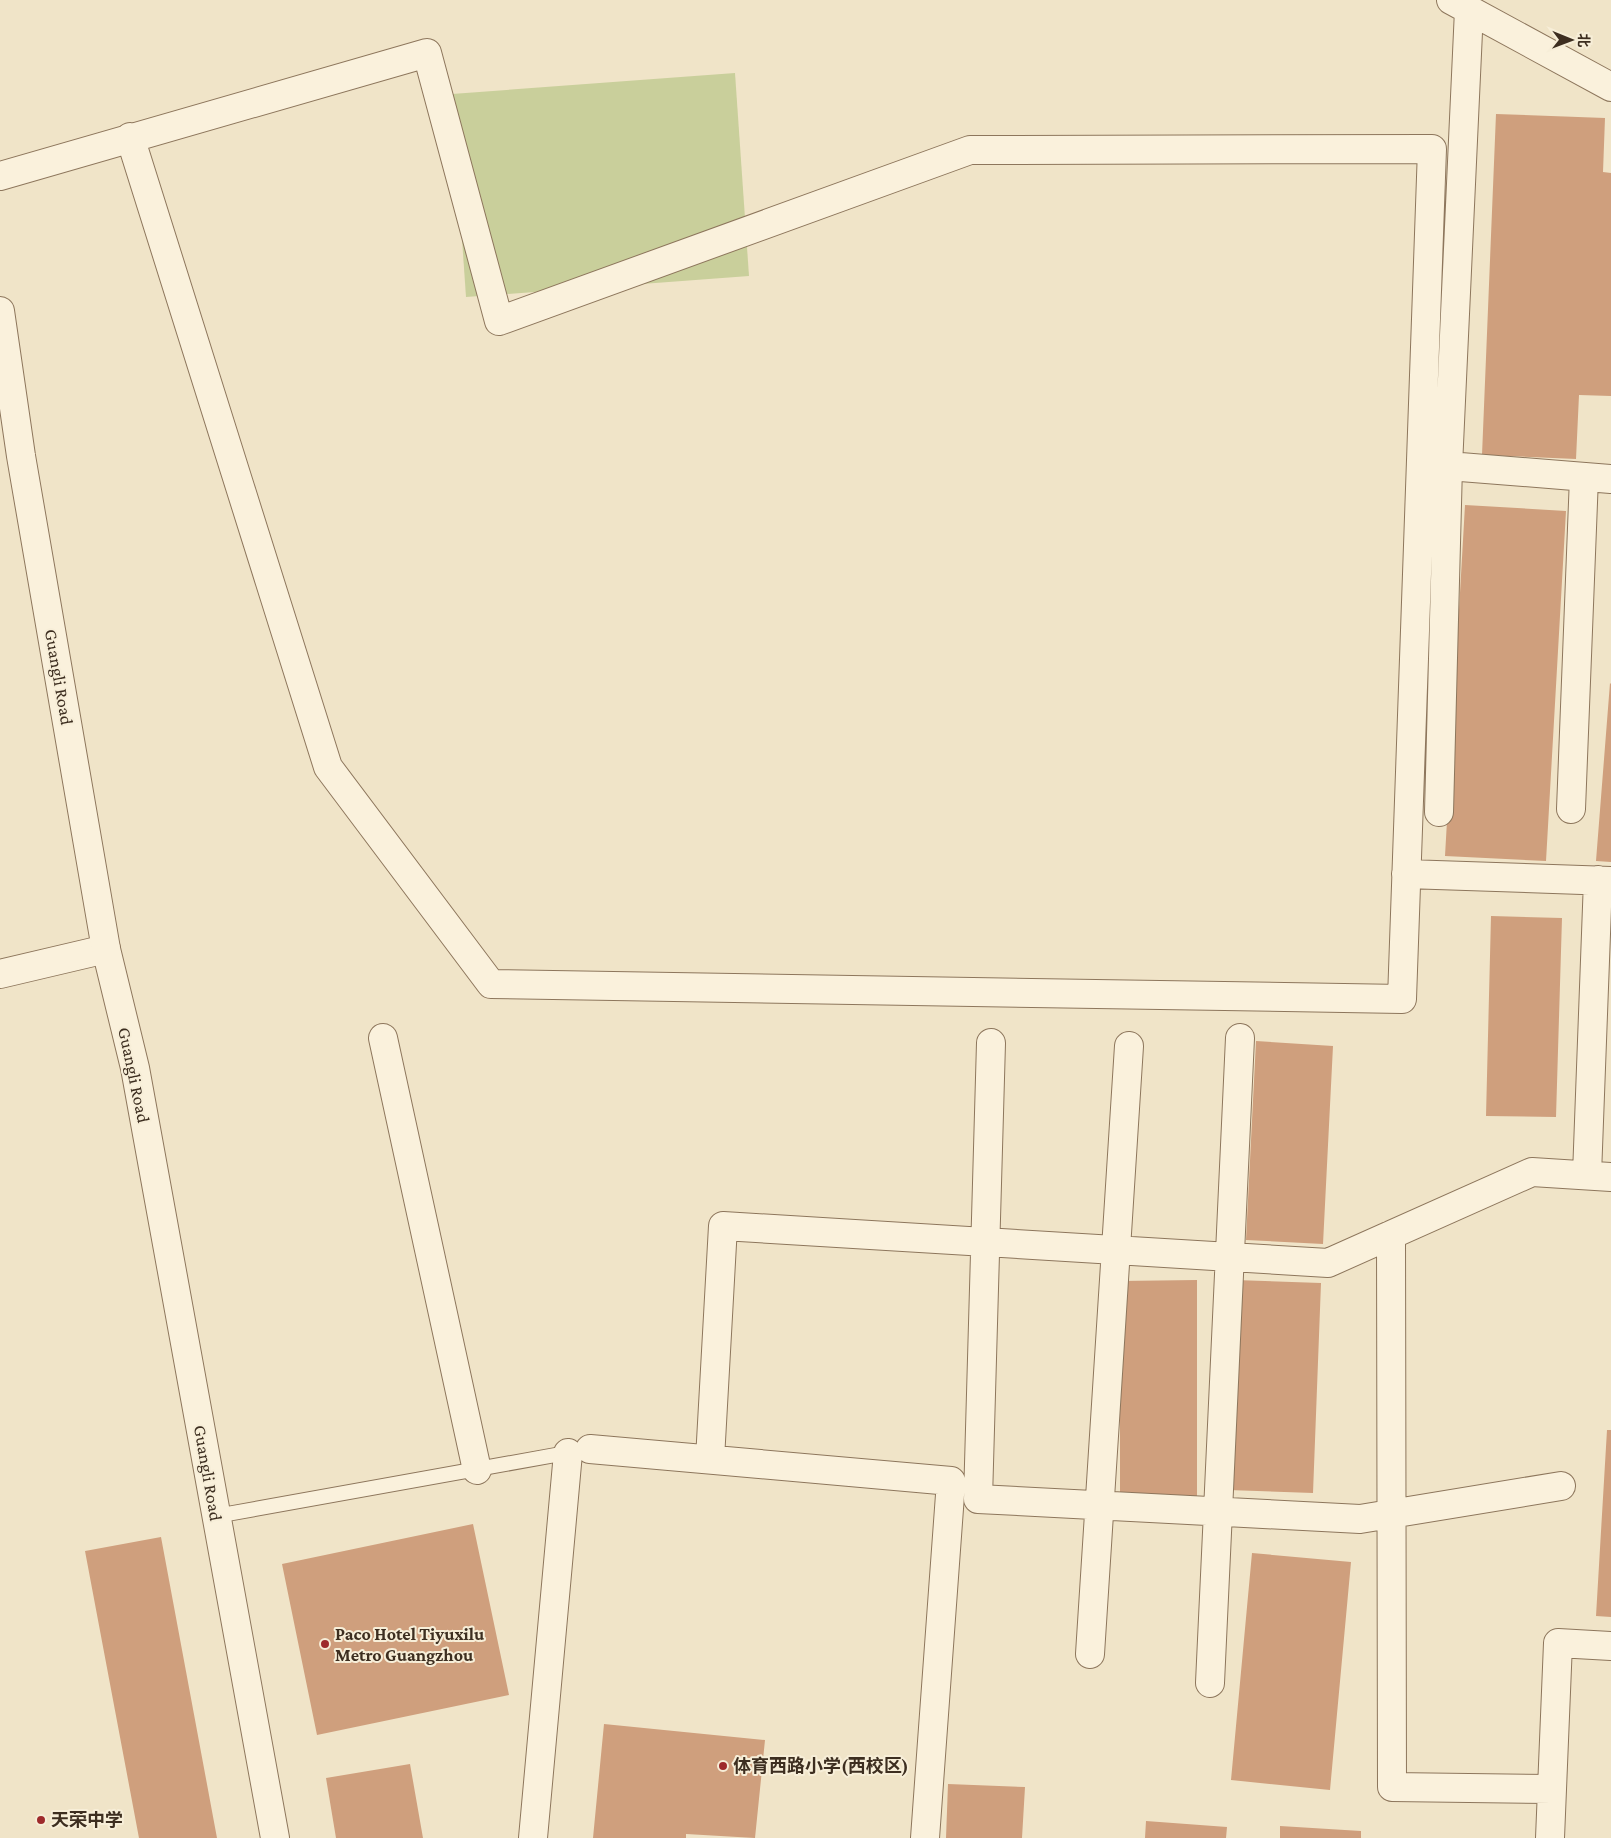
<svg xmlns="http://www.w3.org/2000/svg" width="1611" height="1838" font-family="'Crimson Pro','Noto Sans SC',serif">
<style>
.green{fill:#c9cf9b}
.building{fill:#cf9f7d}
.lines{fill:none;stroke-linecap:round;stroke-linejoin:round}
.service-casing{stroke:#8d765c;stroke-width:16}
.minor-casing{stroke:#8d765c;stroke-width:30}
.tertiary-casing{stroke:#8d765c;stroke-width:30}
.service{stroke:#faf1dc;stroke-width:14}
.minor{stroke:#faf1dc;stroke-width:28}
.tertiary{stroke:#faf1dc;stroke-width:28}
.poi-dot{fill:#9e2a2b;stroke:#f7eed8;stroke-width:2}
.labels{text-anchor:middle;stroke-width:4;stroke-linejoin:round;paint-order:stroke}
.street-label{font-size:18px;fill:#3d2e20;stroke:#f7eed8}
.poi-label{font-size:18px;font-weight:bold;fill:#3d2e20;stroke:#f7eed8;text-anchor:start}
</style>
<rect width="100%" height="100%" fill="#f0e4c8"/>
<path class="green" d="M735 73 749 276 466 297 452 94Z"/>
<path class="building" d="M1496 114 1605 118 1603 172 1611 173V396L1579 395 1576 459 1482 455Z
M1465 505 1566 511 1546 861 1445 856Z
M1610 683 1611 684V862L1596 861Z
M1491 916 1562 918 1556 1117 1486 1116Z
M1256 1041 1333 1046 1323 1244 1246 1240Z
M1197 1280V1496H1120V1281Z
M1235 1280 1321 1283 1313 1493 1228 1490Z
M1607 1430H1611V1617L1596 1616Z
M473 1524 509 1695 317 1735 282 1564Z
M161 1537 217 1838H139L85 1551Z
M1252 1553 1351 1562 1330 1790 1231 1780Z
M604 1724 765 1740 755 1838 686 1834V1838H593Z
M410 1764 423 1838H336L326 1778Z
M948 1784 1025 1787 1022 1838H946Z
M1146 1821 1227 1827 1226 1838H1145Z
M1280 1826 1361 1831V1838H1280Z"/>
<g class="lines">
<defs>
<path id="service" d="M216 1516 572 1452"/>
<path id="minor" d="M1451 0 1611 87
M0 176 427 53 499 321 970 150 1432 149 1402 999 491 984 328 767 130 137
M1448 466 1611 479
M1571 809 1584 477
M1439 812 1448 466 1469 10
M1406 874 1611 881
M0 974 106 949
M383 1038 477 1470
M991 1043 978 1499 1360 1519 1561 1486
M1587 1175 1598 880
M1391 1235 1392 1787 1552 1789
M590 1449 951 1481 925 1838
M710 1459 723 1226 1328 1263 1532 1172 1611 1177
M1090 1654 1129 1046
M1210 1683 1240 1038
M533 1838 568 1453
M1550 1838 1558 1643 1611 1646"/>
<path id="tertiary" d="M0 311 21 456 106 949 135 1068 275 1838"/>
</defs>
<use href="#service" class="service-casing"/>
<use href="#minor" class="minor-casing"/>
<use href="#tertiary" class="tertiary-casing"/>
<use href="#service" class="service"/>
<use href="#minor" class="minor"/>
<use href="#tertiary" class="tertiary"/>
</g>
<g class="poi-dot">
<circle cx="325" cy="1644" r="5"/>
<circle cx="723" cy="1766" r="5"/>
<circle cx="41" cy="1820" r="5"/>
</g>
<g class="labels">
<g class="street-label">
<text transform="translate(59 677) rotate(80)" y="6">Guangli Road</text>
<text transform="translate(134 1075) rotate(78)" y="6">Guangli Road</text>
<text transform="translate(208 1473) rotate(80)" y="6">Guangli Road</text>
</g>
<g class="poi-label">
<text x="335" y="1640">Paco Hotel Tiyuxilu<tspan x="335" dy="21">Metro Guangzhou</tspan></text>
<text x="733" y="1772">体育西路小学(西校区)</text>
<text x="51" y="1826">天荣中学</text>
</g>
</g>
<g transform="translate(1571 40) rotate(91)" stroke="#f7eed8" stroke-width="4" paint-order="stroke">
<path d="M0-4L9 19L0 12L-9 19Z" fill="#3d2e20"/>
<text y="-8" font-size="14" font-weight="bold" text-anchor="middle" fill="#3d2e20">北</text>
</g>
</svg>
